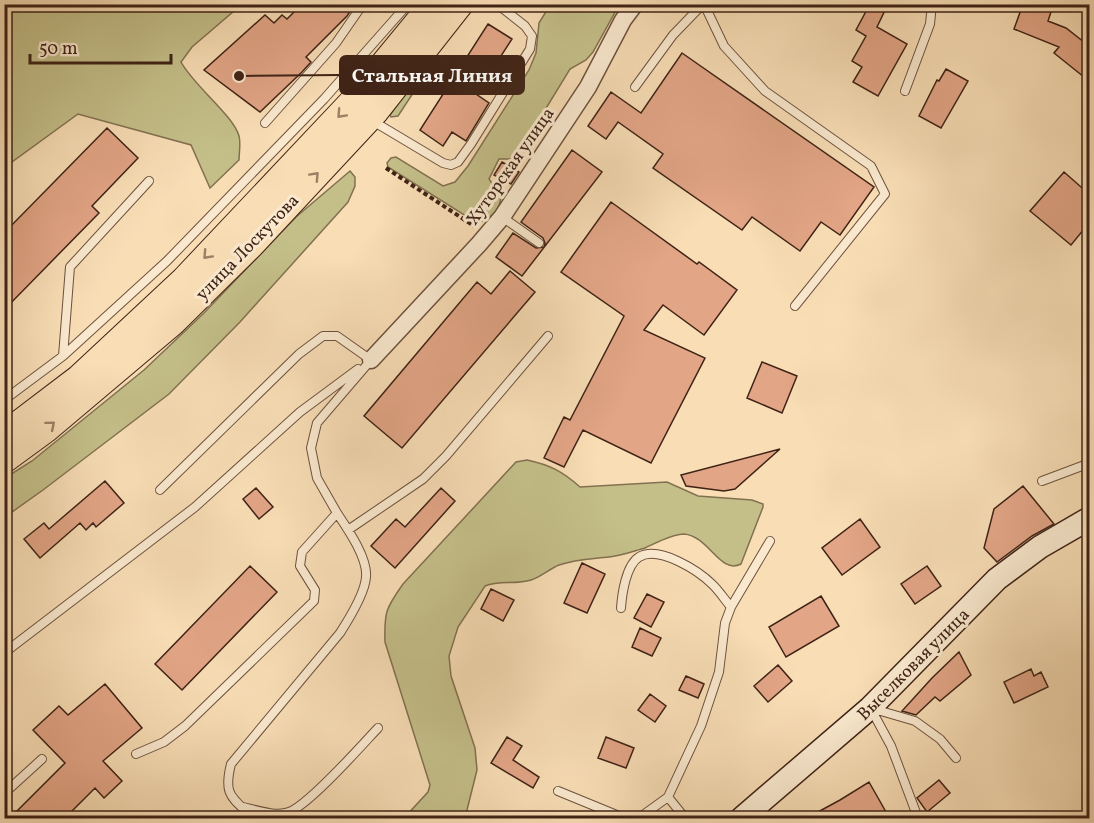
<svg xmlns="http://www.w3.org/2000/svg" width="1094" height="823" font-family="Vollkorn,serif">
<style>
.green{fill:#c4bf89;stroke:#827150;stroke-width:1.5}
.building{fill:#e2a586;stroke:#3f2316;stroke-width:1.5}
.lines{fill:none;stroke-linecap:round;stroke-linejoin:round}
.lane-casing{stroke:#6d523e;stroke-width:10}
.street-casing{stroke:#6d523e;stroke-width:19}
.secondary-casing{stroke:#3f2316;stroke-width:25}
.primary-casing{stroke:#3f2316;stroke-width:28}
.path{stroke:#3f2316;stroke-width:4;stroke-dasharray:4.5 3;stroke-linecap:butt}
.lane{stroke:#fae9cf;stroke-width:8}
.street{stroke:#fae9cf;stroke-width:16}
.secondary{stroke:#fae9cf;stroke-width:22}
.primary{stroke:#f8ddb5;stroke-width:26}
.oneway{stroke:#9c8066}
.labels{text-anchor:middle;stroke-width:6;stroke-linejoin:round;paint-order:stroke}
.street-label{font-size:18px;fill:#3f2316;stroke:#fae9cf}
.leader{fill:none;stroke:#3f2316;stroke-width:2}
.callout-dot{fill:#3f2316;stroke:#fae9cf;stroke-width:2}
.callout{fill:#3f2316;stroke:#3f2316;stroke-width:2}
.callout-label{font-size:20px;text-anchor:middle;font-weight:bold;fill:#fff}
</style>
<rect width="100%" height="100%" fill="#f8ddb5"/>
<filter id="stains"><feTurbulence type="fractalNoise" baseFrequency=".00333" numOctaves="4"/><feColorMatrix values="0 0 0 0 .2 0 0 0 0 .09 0 0 0 0 .02 0 0 0 .5 -.17"/></filter>
<radialGradient id="worn" r=".72"><stop offset=".6" stop-color="#630" stop-opacity="0"/><stop offset="1" stop-color="#630" stop-opacity=".3"/></radialGradient>
<path class="green" d="M5 4 241 5 192 47 181 62C194 86 233 115 239 136 241 143 239 153 239 160L210 188 191 145 78 114 5 167Z
M550 5H619L593 52 586 60 570 69 518 154 511 159H499L489 179 501 196C500 210 491 219 477 223L388 167 387 163 391 158 396 157 443 186 455 182 468 166 529 70 536 53 539 23Z
M420 72 424 74 423 78 398 116 391 117 390 115Z
M350 171 355 177V186L348 202 240 322 169 394 43 490 5 517V478L32 461 144 370 204 313 296 217Z
M527 460C550 465 562 471 580 487L667 482 698 496 752 500 763 504V507L741 564C720 575 709 536 684 534 672 534 656 543 645 548 634 551 621 556 609 557 592 559 576 559 559 565 549 569 541 577 531 580 516 585 499 580 485 586L458 627 449 656 451 676 475 748 477 770 465 818H404L428 792 430 785 385 642C384 612 386 608 403 584L516 462Z"/>
<path class="building" d="M302 4H355L347 16 306 57 311 62 302 72 260 112 204 70 265 15 274 23 282 15 287 19Z
M870 4H888L877 27 907 44 878 96 853 82 862 67 852 61 866 36 856 30Z
M1023 4H1039L1052 9 1048 21 1066 28 1089 46V81L1054 53 1059 47 1014 29Z
M488 24 512 39 476 94 489 103 466 141 452 132 443 146 420 130Z
M682 53 874 187 840 235 821 222 800 251 752 217 742 230 653 168 663 154 618 122 606 139 588 126 611 92 641 113Z
M946 69 968 81 941 128 919 116 937 80 939 81Z
M107 128 138 158 92 206 99 213 4 310V233Z
M572 150 602 172 522 276 496 257 513 233 536 248 544 247 545 243 543 238 521 222Z
M502 162 519 172 511 184 494 175Z
M1064 172 1089 194V223L1071 245 1030 211Z
M611 202 697 264 699 262 737 290 704 335 663 305 644 330 705 358 651 463 583 430 564 467 544 458 564 417 570 420 624 316 561 272Z
M510 271 535 292 402 448 364 416 477 282 491 294Z
M762 362 797 376 782 413 747 398Z
M780 449 735 489 724 491 686 486 681 475Z
M105 481 124 503 96 527 93 523 86 530 80 523 40 558 24 539 44 523 49 529Z
M1023 486 1054 524 1032 536 997 562 984 548 994 509Z
M256 488 273 507 259 519 243 499Z
M441 488 455 501 395 568 371 546 396 519 405 527Z
M860 519 880 547 842 575 822 548Z
M582 563 605 574 587 613 564 603Z
M250 566 277 592 182 690 155 664Z
M927 566 941 586 915 604 901 584Z
M491 589 514 600 503 621 481 609Z
M647 594 664 602 651 627 634 618Z
M821 596 839 626 786 657 769 627Z
M640 628 661 638 652 656 632 647Z
M959 652 971 675 940 701 935 697 916 715 902 711 932 678Z
M778 665 792 681 768 702 754 686Z
M1031 669 1034 676 1041 672 1048 687 1014 703 1004 682Z
M686 676 704 684 698 698 679 690Z
M105 684 142 728 103 761 122 781 104 798 95 788 64 819H9L65 763 33 730 59 706 68 715Z
M650 694 666 706 655 722 638 710Z
M507 737 522 746 513 760 539 777 533 788 491 763Z
M606 737 634 748 626 768 598 758Z
M939 780 950 793 927 812 917 798Z
M869 782 890 819H805L840 800Z"/>
<g class="lines">
<defs>
<path id="lane" d="M704 4 724 46 765 91 871 166 885 194 795 306
M635 87 673 35 703 4
M905 91 930 24 932 4
M371 120 443 163 451 165 458 162 471 144 530 49 532 36 525 26 497 4
M265 123 336 43 363 4
M502 217 539 243
M63 356 70 267 149 181
M4 400 63 356 167 261 324 99 408 4
M1042 481 1090 463
M160 490 299 354 323 336H337L371 360
M348 530 423 479 446 456 548 336
M621 608C622 594 626 565 639 557 659 545 699 571 713 585 720 592 725 600 731 607
M4 653 195 507 300 412 358 369
M871 709 891 746 918 818
M874 709 915 721 940 739 956 758
M136 754 164 742 185 726 314 601 315 590 300 566 302 552 337 513 317 478 311 448 317 423 371 360
M4 790 9 789 42 759
M558 791 619 816 639 818 668 797 701 726 719 672 725 623 731 607 770 541
M668 797 685 818
M243 807C256 810 276 817 289 812 309 805 361 746 378 728
M253 818C232 797 223 796 231 764L340 633C349 619 365 593 366 577 368 558 347 528 337 513"/>
<path id="street" d="M371 360 479 244 502 217 588 87 623 20 635 4"/>
<path id="secondary" d="M742 818 870 708 997 579 1040 547 1090 518"/>
<path id="primary" d="M4 435 79 378 184 280 354 100 433 4
M4 460 45 430 173 322 252 244 375 112 460 4"/>
</defs>
<use href="#lane" class="lane-casing"/>
<use href="#street" class="street-casing"/>
<use href="#secondary" class="secondary-casing"/>
<use href="#primary" class="primary-casing"/>
<path class="path" d="M386 168 474 226"/>
<use href="#lane" class="lane"/>
<use href="#street" class="street"/>
<use href="#secondary" class="secondary"/>
<use href="#primary" class="primary"/>
</g>
<defs><path id="oneway-chevron" d="M-2-3.5L2.5 0L-2 3.5" fill="none" stroke-width="1.6" stroke-linecap="round" stroke-linejoin="round" transform="scale(1.5)"/></defs>
<g class="oneway">
<use href="#oneway-chevron" transform="translate(341 114) rotate(133)"/>
<use href="#oneway-chevron" transform="translate(315 176) rotate(-47)"/>
<use href="#oneway-chevron" transform="translate(207 255) rotate(133)"/>
<use href="#oneway-chevron" transform="translate(51 425) rotate(-40)"/>
</g>
<g class="labels">
<g class="street-label">
<text transform="translate(510 166) rotate(-55)" y="6">Хуторская улица</text>
<text transform="translate(247 247) rotate(-46)" y="6">улица Лоскутова</text>
<text transform="translate(913 664) rotate(-45)" y="6">Выселковая улица</text>
</g>
</g>
<path class="leader" d="M239 76L340 75"/>
<circle class="callout-dot" cx="239" cy="76" r="6"/>
<rect class="callout" x="340" y="56" width="184" height="38" rx="6"/>
<g class="callout-label">
<text x="432" y="82">Стальная Линия</text>
</g>
<rect width="1094" height="823" fill="none" stroke="#f8ddb5" stroke-width="24"/>
<rect x="6" y="6" width="1082" height="811" fill="none" stroke="#3f2316" stroke-width="3"/>
<rect x="12" y="12" width="1070" height="799" fill="none" stroke="#3f2316" stroke-width="1.5"/>
<path d="M30 54v9h141v-9" fill="none" stroke="#3f2316" stroke-width="3"/>
<text x="39" y="54" font-size="18" fill="#3f2316" stroke="#fae9cf" stroke-width="4.5" paint-order="stroke">50 m</text>
<rect width="100%" height="100%" filter="url(#stains)"/>
<rect width="100%" height="100%" fill="url(#worn)"/>
</svg>
